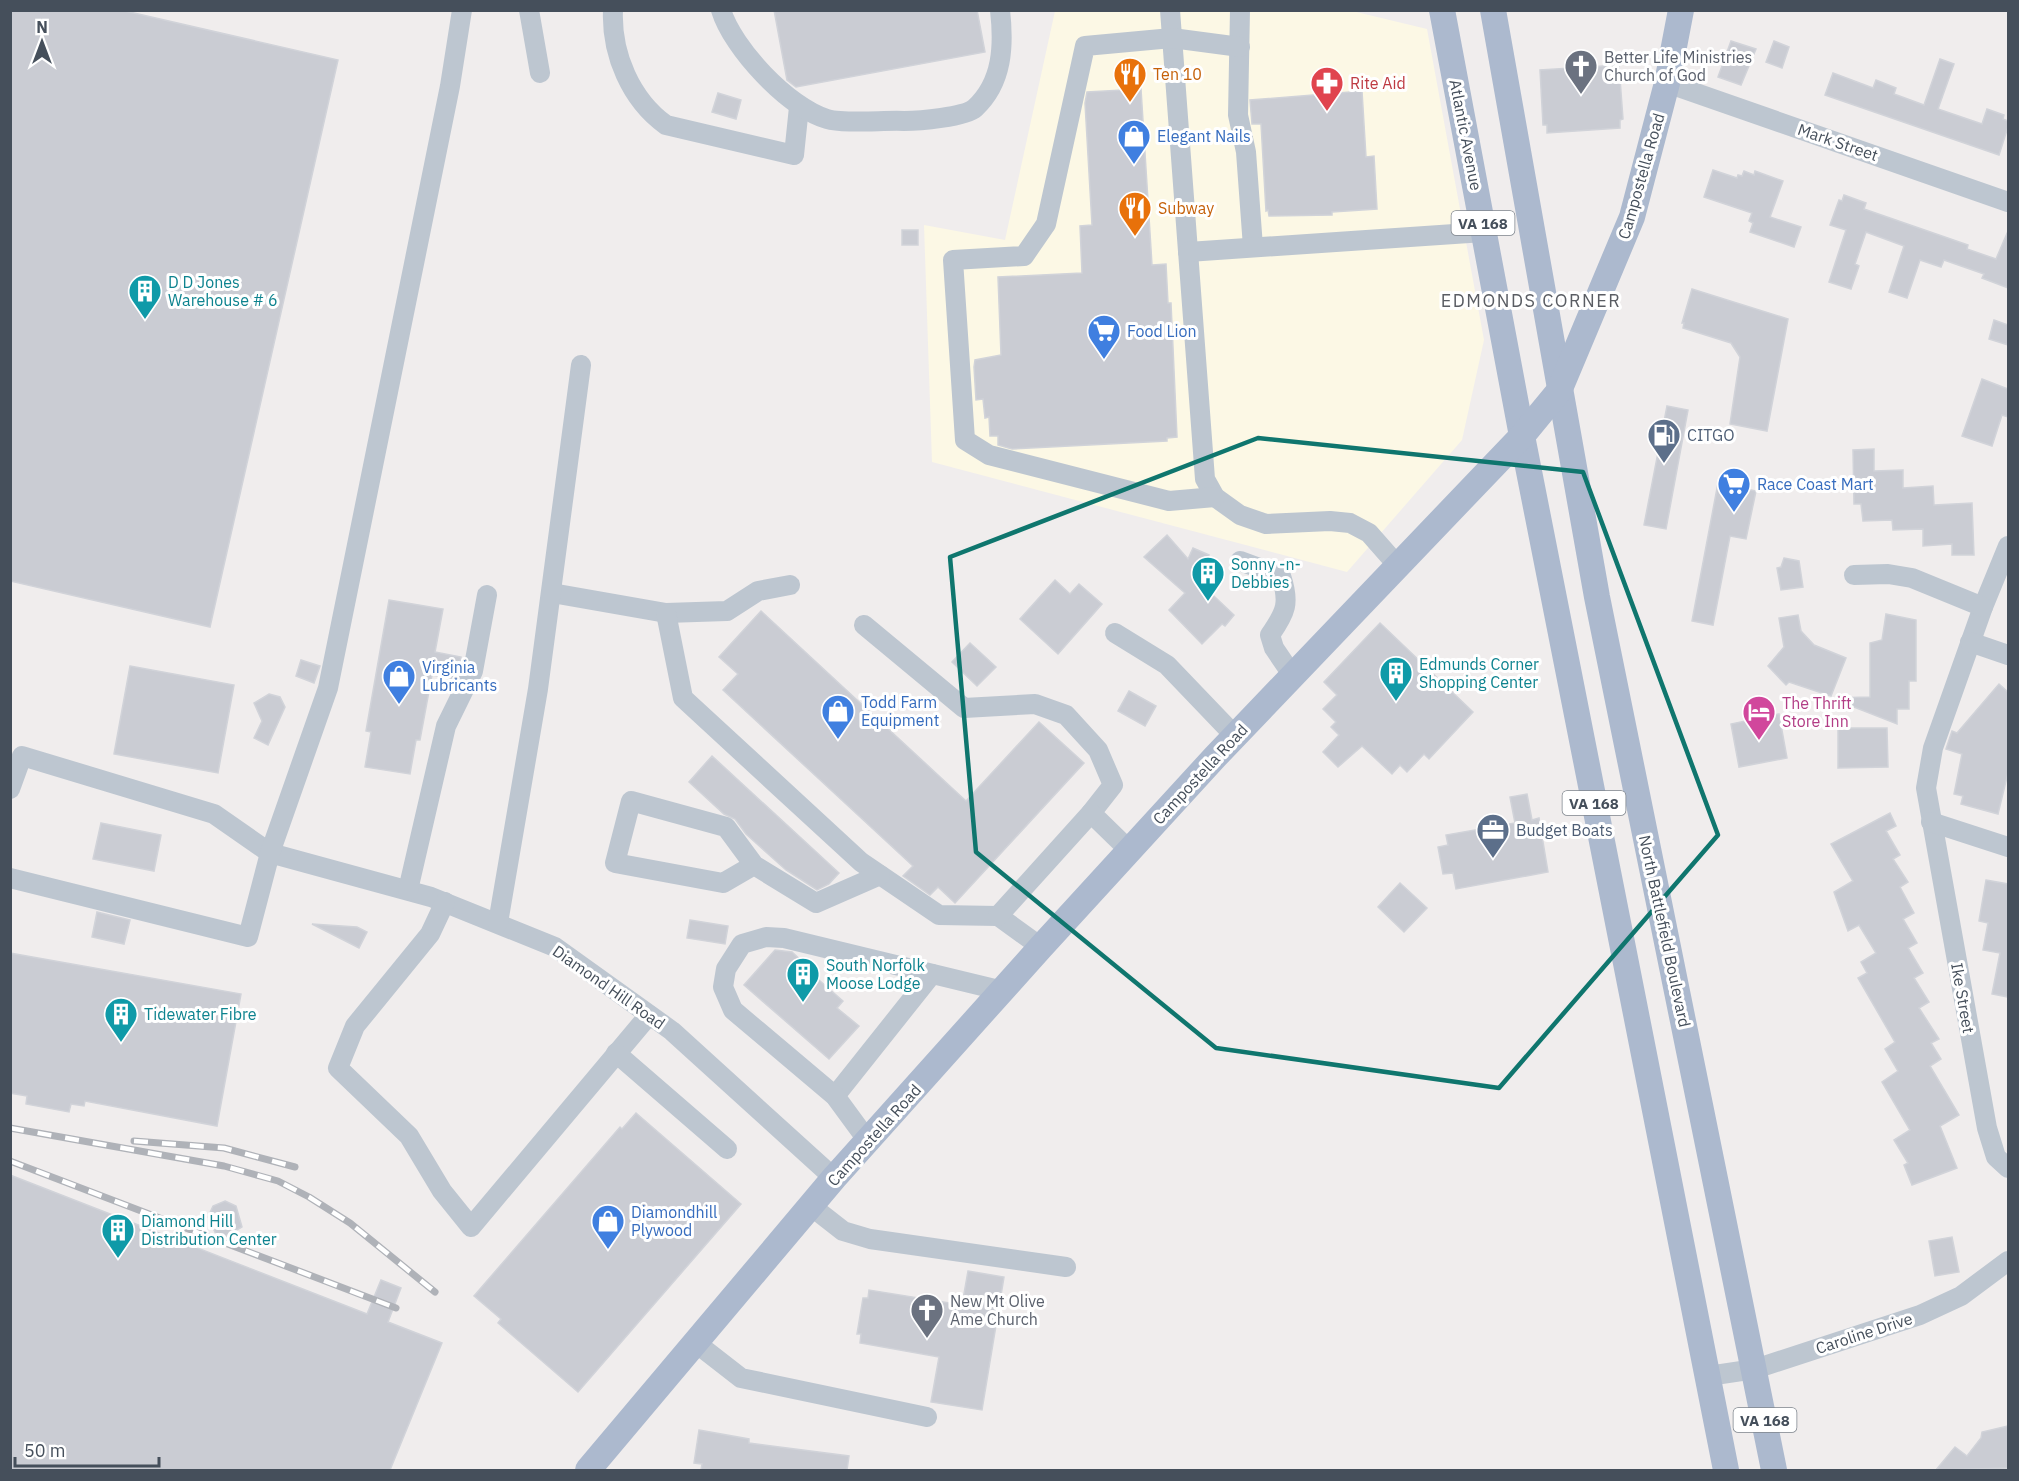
<svg xmlns="http://www.w3.org/2000/svg" width="2019" height="1481" viewBox="0 0 2019 1481" font-family="'IBM Plex Sans',sans-serif">
  <style>
    .commercial { fill: #fcf8e5 }
    .building { fill: #caccd3; stroke: #d1d3d9; stroke-width: 1.5 }
    .lines { fill: none; stroke-linecap: round; stroke-linejoin: round }
    .minor { stroke: #bdc6d0; stroke-width: 20 }
    .major { stroke: #acb9ce; stroke-width: 26 }
    .rail-casing { stroke: #afb2b8; stroke-width: 7 }
    .rail { stroke: #fff; stroke-width: 4.5; stroke-dasharray: 14; stroke-linecap: butt }
    .marked { fill: none; stroke: #0f766e; stroke-width: 4.5; stroke-linejoin: round }
    .labels { text-anchor: middle; dominant-baseline: central; stroke-width: 6; stroke-linejoin: round; paint-order: stroke }
    .shield { fill: #fff; stroke: #7d848c; stroke-width: 1.5 }
    .shield-label { font-size: 15px; font-weight: bold; fill: #454f5b }
    .worship-label { font-size: 16px; fill: #5b616d; stroke: #fff; text-anchor: start }
    .food-label { font-size: 16px; fill: #c56008; stroke: #fff; text-anchor: start }
    .health-label { font-size: 16px; fill: #be3a42; stroke: #fff; text-anchor: start }
    .street-label { font-size: 16px; fill: #454f5b; stroke: #fff }
    .shop-label { font-size: 16px; fill: #366cbe; stroke: #fff; text-anchor: start }
    .culture-label { font-size: 16px; fill: #0d838f; stroke: #fff; text-anchor: start }
    .service-label { font-size: 16px; fill: #4e5e75; stroke: #fff; text-anchor: start }
    .hotel-label { font-size: 16px; fill: #b23c85; stroke: #fff; text-anchor: start }
    .neighbourhood-label { font-size: 18px; letter-spacing: 1.5px; fill: #5a5d63; stroke: #fff }
  </style>
  <rect width="100%" height="100%" fill="#f0eded"/>
  <polygon class="commercial" points="1348,10 1427,29 1484,340 1462,440 1347,572 932,462 924,225 1005,240 1055,11"/>
  <g class="building">
    <polygon points="10,10 121,10 338,60 210,627 10,581"/>
    <polygon points="774,10 977,10 985,52 796,87 787,80"/>
    <polygon points="1731,41 1756,49 1741,85 1718,77"/>
    <polygon points="1774,41 1789,47 1782,68 1766,62"/>
    <polygon points="1940,59 1954,64 1938,109 1982,124 1987,109 2004,115 2003,119 2008,121 2008,127 1999,155 1825,95 1833,73 1873,88 1876,80 1896,88 1894,94 1924,105"/>
    <polygon points="1619,65 1623,119 1620,120 1620,128 1547,133 1547,125 1543,125 1540,70"/>
    <polygon points="1141,89 1152,265 1166,264 1168,303 1171,303 1177,437 1167,438 1167,441 1012,449 998,445 998,436 990,436 989,417 985,418 983,399 976,400 974,367 975,360 1001,355 998,277 1082,273 1080,226 1092,225 1085,103 1087,92"/>
    <polygon points="1362,91 1366,157 1374,156 1377,209 1332,212 1332,215 1269,216 1268,210 1266,211 1261,124 1252,124 1250,100"/>
    <polygon points="718,93 741,100 736,119 712,112"/>
    <polygon points="1713,170 1737,178 1738,175 1742,176 1744,171 1754,175 1755,171 1783,181 1770,217 1801,227 1794,247 1750,232 1753,223 1749,221 1752,213 1704,197"/>
    <polygon points="1844,195 1866,203 1864,209 1968,245 1967,249 1996,259 2008,231 2008,288 1982,278 1984,274 1944,260 1941,267 1920,260 1907,298 1889,292 1904,246 1866,232 1855,264 1859,266 1851,289 1829,282 1846,230 1830,225 1839,200 1842,201"/>
    <rect x="902" y="230" width="16" height="15"/>
    <polygon points="1692,289 1788,319 1767,431 1730,424 1740,357 1731,343 1683,328 1684,323 1682,323"/>
    <polygon points="1994,320 2008,325 2008,345 1989,339"/>
    <polygon points="1982,379 2008,389 2008,417 2002,415 1992,446 1962,436"/>
    <polygon points="1667,406 1688,410 1666,529 1644,525"/>
    <polygon points="1874,449 1874,471 1903,470 1903,488 1933,486 1934,505 1972,503 1974,555 1952,555 1952,544 1923,546 1923,529 1893,530 1892,520 1863,521 1861,504 1854,504 1853,450"/>
    <polygon points="1718,483 1756,491 1746,539 1730,536 1713,625 1692,621"/>
    <polygon points="1167,535 1188,559 1193,548 1209,555 1203,569 1206,572 1198,581 1234,615 1225,626 1222,624 1202,644 1169,610 1185,593 1144,557"/>
    <polygon points="1784,558 1799,561 1803,587 1781,590 1777,568 1781,567"/>
    <polygon points="1055,580 1070,594 1079,584 1102,604 1058,654 1020,619"/>
    <polygon points="389,600 443,609 435,652 461,657 456,679 432,675 420,740 416,740 410,774 365,767 371,732 366,731"/>
    <polygon points="761,611 966,801 1039,722 1084,763 955,903 938,887 930,895 903,876 913,866 723,690 738,674 719,657"/>
    <polygon points="1886,614 1916,620 1916,681 1909,681 1909,709 1897,709 1897,724 1831,698 1870,697 1870,643 1882,640"/>
    <polygon points="1798,615 1801,631 1814,645 1846,658 1831,696 1789,682 1786,685 1768,666 1784,647 1779,618"/>
    <polygon points="1380,623 1473,712 1429,759 1424,754 1407,772 1400,765 1392,774 1362,746 1338,767 1323,752 1339,735 1331,727 1336,722 1323,709 1337,695 1324,682"/>
    <polygon points="970,643 996,667 977,686 952,662"/>
    <polygon points="301,660 320,666 314,683 296,676"/>
    <polygon points="130,666 234,685 218,773 114,754"/>
    <polygon points="1999,684 2008,692 2008,773 1998,814 1961,804 1963,796 1954,794 1962,754 1946,749 1952,731 1957,733"/>
    <polygon points="1129,691 1156,706 1145,726 1118,711"/>
    <polygon points="269,694 280,697 285,707 268,745 254,738 262,721 254,703"/>
    <polygon points="1779,714 1787,758 1739,767 1731,724"/>
    <polygon points="1838,728 1887,728 1888,767 1838,768"/>
    <polygon points="712,756 839,873 829,884 817,890 786,870 746,834 735,819 724,814 689,782"/>
    <polygon points="1527,794 1532,820 1539,818 1548,872 1456,889 1453,873 1443,874 1438,847 1448,845 1446,835 1515,823 1510,797"/>
    <polygon points="1890,813 1896,826 1886,831 1900,855 1893,859 1908,882 1900,887 1914,913 1903,919 1917,943 1908,948 1923,973 1914,978 1929,1002 1919,1008 1939,1039 1931,1043 1941,1059 1930,1066 1959,1115 1940,1126 1957,1168 1912,1185 1904,1165 1908,1163 1894,1140 1910,1130 1882,1082 1898,1071 1885,1049 1895,1042 1858,978 1867,973 1861,962 1876,953 1859,925 1848,931 1834,892 1853,881 1831,844"/>
    <polygon points="101,823 161,835 154,871 93,859"/>
    <polygon points="1986,880 2008,884 2008,997 1992,994 2000,953 1983,950 1988,923 1979,921"/>
    <polygon points="1400,883 1427,908 1404,932 1378,907"/>
    <polygon points="97,912 130,920 124,944 92,937"/>
    <polygon points="690,920 728,926 725,944 687,938"/>
    <polygon points="312,924 357,927 367,932 359,948"/>
    <polygon points="775,950 792,952 806,965 804,967 843,1001 837,1008 859,1026 829,1059 744,985"/>
    <polygon points="10,953 241,994 217,1126 85,1101 84,1106 71,1104 69,1112 26,1104 27,1096 10,1093"/>
    <polygon points="636,1113 741,1204 578,1392 498,1323 501,1319 474,1296 620,1127 622,1129"/>
    <polygon points="10,1175 367,1314 381,1280 401,1288 388,1322 442,1343 390,1470 10,1470"/>
    <polygon points="225,1201 236,1206 242,1227 219,1241 208,1217 213,1206"/>
    <polygon points="1952,1237 1959,1272 1935,1276 1929,1241"/>
    <polygon points="968,1271 1004,1277 982,1410 931,1402 939,1357 860,1343 861,1334 857,1334 863,1298 868,1298 869,1290 962,1305"/>
    <polygon points="2008,1426 2008,1468 1936,1470 1955,1447 1967,1456 1981,1438 1982,1432"/>
    <polygon points="699,1430 749,1439 749,1443 849,1456 847,1470 701,1470 702,1464 694,1463"/>
  </g>
  <g class="lines">
    <g class="minor">
      <polyline points="529,10 540,73"/>
      <path d="M 613,10 C 611,54 631,100 666,125 L 794,155 L 799,107"/>
      <path d="M 721,10 C 733,49 788,107 827,119 C 844,124 885,120 904,121 C 919,121 965,117 975,108 C 1003,82 1004,45 1000,10"/>
      <polyline points="1170,10 1205,479 1215,497 1240,515 1266,524 1330,521 1350,523 1369,533 1398,566"/>
      <polyline points="1240,10 1238,115 1246,152 1253,247"/>
      <polyline points="1667,83 2008,202"/>
      <polyline points="1188,252 1484,232"/>
      <polyline points="1215,497 1169,501 989,455 965,440 953,260 1024,256 1046,224 1085,46 1172,38 1240,47"/>
      <polyline points="2008,546 1983,607 1933,748 1926,788 1987,1128 1996,1157 2008,1168"/>
      <path d="M 1240,561 L 1281,576 C 1290,603 1286,612 1270,635 L 1274,648 L 1293,676"/>
      <polyline points="1854,575 1888,574 1912,578 1983,607"/>
      <polyline points="552,593 666,613 727,611 758,591 790,585"/>
      <polyline points="666,613 683,698 861,862 939,915 998,916 1041,947"/>
      <polyline points="864,625 964,708 1035,704 1066,715 1098,750 1113,785 1091,813 1130,851"/>
      <polyline points="1115,633 1167,665 1235,736"/>
      <polyline points="1970,642 2008,655"/>
      <polyline points="10,789 22,756 214,814 270,853 431,897 555,947 672,1031 834,1178"/>
      <polyline points="1931,822 2008,847"/>
      <polyline points="754,865 723,883 615,863 631,801 726,827 754,865 816,903 880,875"/>
      <polyline points="10,878 248,937 270,853 328,688 450,86 462,10"/>
      <polyline points="408,890 446,726 473,671 487,595"/>
      <polyline points="445,902 430,934 355,1026 338,1068 409,1136 442,1191 471,1227 649,1015"/>
      <polyline points="998,916 1091,813"/>
      <polyline points="498,923 538,689 581,365"/>
      <polyline points="616,1053 727,1149"/>
      <polyline points="835,1096 932,974"/>
      <polyline points="868,1141 835,1096 733,1010 723,987 726,969 742,944 766,937 784,938 1003,991"/>
      <polyline points="811,1206 843,1231 870,1239 1066,1267"/>
      <polyline points="696,1343 741,1378 927,1417"/>
      <polyline points="1708,1376 1755,1369 1920,1315 1961,1296 2008,1261"/>
    </g>
    <g class="major">
      <polyline points="1442,10 1522,436 1726,1470"/>
      <polyline points="1493,10 1597,597 1774,1470"/>
      <polyline points="588,1470 834,1178 1041,947 1215,757 1522,436 1559,391 1632,217 1667,83 1681,10"/>
    </g>
    <defs>
      <g id="rail">
        <polyline points="10,1128 224,1166 278,1181 309,1197 350,1223 435,1292"/>
        <polyline points="134,1141 224,1148 295,1167"/>
        <polyline points="10,1161 396,1308"/>
      </g>
    </defs>
    <use href="#rail" class="rail-casing"/>
    <use href="#rail" class="rail"/>
  </g>
  <path class="marked" d="M 1258,438 L 1583,472 L 1718,835 L 1499,1088 L 1216,1048 L 976,852 L 950,557 Z"/>
  <defs>
    <symbol id="church-pin" viewBox="-11 -11 22 30"><path d="M0 17L-7.5 6A9.5 9.5 0 1 1 7.5 6Z" fill="#6b7280" stroke="#fff"/><path d="M-1.2-6h2.4v3.5h3.3v2.4h-3.3V6h-2.4V-.1h-3.3v-2.4h3.3Z" fill="#fff"/></symbol>
    <symbol id="restaurant-pin" viewBox="-11 -11 22 30"><path d="M0 17L-7.5 6A9.5 9.5 0 1 1 7.5 6Z" fill="#e8710a" stroke="#fff"/><path d="M-5-6h1v4h1v-4h1v4h1v-4h1v5L-1.5 .5V6h-2V.5L-5-1ZM5-6V6H3V1.5H1.5Q1.5-4 5-6Z" fill="#fff"/></symbol>
    <symbol id="pharmacy-pin" viewBox="-11 -11 22 30"><path d="M0 17L-7.5 6A9.5 9.5 0 1 1 7.5 6Z" fill="#e0444e" stroke="#fff"/><path d="M-2-6h4v4h4v4h-4v4h-4v-4h-4v-4h4Z" fill="#fff"/></symbol>
    <symbol id="shop-pin" viewBox="-11 -11 22 30"><path d="M0 17L-7.5 6A9.5 9.5 0 1 1 7.5 6Z" fill="#3f7fe0" stroke="#fff"/><path d="M-5-2.5h2.3a2.7 3.5 0 0 1 5.4 0H5L5.5 6h-11ZM-1.5-2.5h3a1.5 2.3 0 0 0-3 0Z" fill="#fff"/></symbol>
    <symbol id="building-pin" viewBox="-11 -11 22 30"><path d="M0 17L-7.5 6A9.5 9.5 0 1 1 7.5 6Z" fill="#0f9aa8" stroke="#fff"/><path d="M-4-6H4V6H1V3H-1V6H-4ZM-2.5-4.3h1.7v1.8h-1.7ZM.8-4.3h1.7v1.8H.8ZM-2.5-1h1.7V.8h-1.7ZM.8-1h1.7V.8H.8Z" fill="#fff"/></symbol>
    <symbol id="supermarket-pin" viewBox="-11 -11 22 30"><path d="M0 17L-7.5 6A9.5 9.5 0 1 1 7.5 6Z" fill="#3f7fe0" stroke="#fff"/><path d="M-6-5.5h2.5l.6 2H6L4.5 2H-2.5L-4.4-4H-6ZM-1.5 3.2a1.3 1.3 0 1 0 .1 0ZM3 3.2a1.3 1.3 0 1 0 .1 0Z" fill="#fff"/></symbol>
    <symbol id="fuel-pin" viewBox="-11 -11 22 30"><path d="M0 17L-7.5 6A9.5 9.5 0 1 1 7.5 6Z" fill="#5c6f8a" stroke="#fff"/><path d="M-5.5-6h7V0h2V4h1.3V-2.5L3-4.5l.8-.8L6-3V5H2.5V1h-1V6h-7ZM-4.2-4.7v3.2H.2V-4.7Z" fill="#fff"/></symbol>
    <symbol id="hotel-pin" viewBox="-11 -11 22 30"><path d="M0 17L-7.5 6A9.5 9.5 0 1 1 7.5 6Z" fill="#d1479c" stroke="#fff"/><path d="M-6-4.5h1.5V1H6V5H4.5V3h-9V5H-6ZM-4 0a1.8 1.8 0 1 1 3.6 0ZM.5 0V-2.5h3Q6-2.5 6 0Z" fill="#fff"/></symbol>
    <symbol id="office-pin" viewBox="-11 -11 22 30"><path d="M0 17L-7.5 6A9.5 9.5 0 1 1 7.5 6Z" fill="#5c6f8a" stroke="#fff"/><path d="M-6-3h4V-5.5h4V-3h4V5H-6ZM-1-4.5V-3h2v-1.5ZM-6 0V1H6V0Z" fill="#fff"/></symbol>
  </defs>
  <g fill-rule="evenodd">
    <use href="#church-pin" x="1562" y="47" width="38" height="52"/>
    <use href="#restaurant-pin" x="1111" y="55" width="38" height="52"/>
    <use href="#pharmacy-pin" x="1308" y="64" width="38" height="52"/>
    <use href="#shop-pin" x="1115" y="117" width="38" height="52"/>
    <use href="#restaurant-pin" x="1116" y="189" width="38" height="52"/>
    <use href="#building-pin" x="126" y="272" width="38" height="52"/>
    <use href="#supermarket-pin" x="1085" y="312" width="38" height="52"/>
    <use href="#fuel-pin" x="1645" y="416" width="38" height="52"/>
    <use href="#supermarket-pin" x="1715" y="465" width="38" height="52"/>
    <use href="#building-pin" x="1189" y="554" width="38" height="52"/>
    <use href="#building-pin" x="1377" y="654" width="38" height="52"/>
    <use href="#shop-pin" x="380" y="657" width="38" height="52"/>
    <use href="#shop-pin" x="819" y="692" width="38" height="52"/>
    <use href="#hotel-pin" x="1740" y="693" width="38" height="52"/>
    <use href="#office-pin" x="1474" y="811" width="38" height="52"/>
    <use href="#building-pin" x="784" y="955" width="38" height="52"/>
    <use href="#building-pin" x="102" y="995" width="38" height="52"/>
    <use href="#shop-pin" x="589" y="1202" width="38" height="52"/>
    <use href="#building-pin" x="99" y="1211" width="38" height="52"/>
    <use href="#church-pin" x="908" y="1291" width="38" height="52"/>
  </g>
  <g class="labels">
    <g class="shield">
      <rect x="1451.5" y="211" width="63" height="24" rx="4.5"/>
      <rect x="1562.5" y="791" width="63" height="24" rx="4.5"/>
      <rect x="1733.5" y="1408" width="63" height="24" rx="4.5"/>
    </g>
    <g class="shield-label">
      <text x="1483" y="223">VA 168</text>
      <text x="1594" y="803">VA 168</text>
      <text x="1765" y="1420">VA 168</text>
    </g>
    <g class="worship-label">
      <text x="1604" y="57">Better Life Ministries<tspan x="1604" dy="18">Church of God</tspan></text>
      <text x="950" y="1301">New Mt Olive<tspan x="950" dy="18">Ame Church</tspan></text>
    </g>
    <g class="food-label">
      <text x="1153" y="74">Ten 10</text>
      <text x="1158" y="208">Subway</text>
    </g>
    <g class="health-label">
      <text x="1350" y="83">Rite Aid</text>
    </g>
    <g class="street-label">
      <text transform="translate(1466 135) rotate(79)">Atlantic Avenue</text>
      <text transform="translate(1838 142) rotate(19)">Mark Street</text>
      <text transform="translate(1641 176) rotate(-74)">Campostella Road</text>
      <text transform="translate(1200 774) rotate(-47)">Campostella Road</text>
      <text transform="translate(1665 931) rotate(78)">North Battlefield Boulevard</text>
      <text transform="translate(609 987) rotate(35)">Diamond Hill Road</text>
      <text transform="translate(1963 998) rotate(80)">Ike Street</text>
      <text transform="translate(874 1135) rotate(-48)">Campostella Road</text>
      <text transform="translate(1864 1333) rotate(-18)">Caroline Drive</text>
    </g>
    <g class="shop-label">
      <text x="1157" y="136">Elegant Nails</text>
      <text x="1127" y="331">Food Lion</text>
      <text x="1757" y="484">Race Coast Mart</text>
      <text x="422" y="667">Virginia<tspan x="422" dy="18">Lubricants</tspan></text>
      <text x="861" y="702">Todd Farm<tspan x="861" dy="18">Equipment</tspan></text>
      <text x="631" y="1212">Diamondhill<tspan x="631" dy="18">Plywood</tspan></text>
    </g>
    <g class="culture-label">
      <text x="168" y="282">D D Jones<tspan x="168" dy="18">Warehouse # 6</tspan></text>
      <text x="1231" y="564">Sonny -n-<tspan x="1231" dy="18">Debbies</tspan></text>
      <text x="1419" y="664">Edmunds Corner<tspan x="1419" dy="18">Shopping Center</tspan></text>
      <text x="826" y="965">South Norfolk<tspan x="826" dy="18">Moose Lodge</tspan></text>
      <text x="144" y="1014">Tidewater Fibre</text>
      <text x="141" y="1221">Diamond Hill<tspan x="141" dy="18">Distribution Center</tspan></text>
    </g>
    <g class="service-label">
      <text x="1687" y="435">CITGO</text>
      <text x="1516" y="830">Budget Boats</text>
    </g>
    <g class="hotel-label">
      <text x="1782" y="703">The Thrift<tspan x="1782" dy="18">Store Inn</tspan></text>
    </g>
    <g class="neighbourhood-label">
      <text x="1531" y="300">EDMONDS CORNER</text>
    </g>
  </g>
  <rect width="2019" height="1481" fill="none" stroke="#454f5b" stroke-width="24"/>
  <g transform="translate(42 42)" stroke="#ffffff" stroke-width="4.5" paint-order="stroke">
  <path d="M0-4.5L10 22L0 15L-10 22Z" fill="#454f5b"/>
  <text y="-9" font-size="16" font-weight="bold" text-anchor="middle" fill="#454f5b">N</text>
  </g>
  <path d="M15 1457v9h144v-9" fill="none" stroke="#454f5b" stroke-width="3"/>
  <text x="24" y="1457" font-size="18" fill="#454f5b" stroke="#ffffff" stroke-width="4.5" paint-order="stroke">50 m</text>
</svg>
